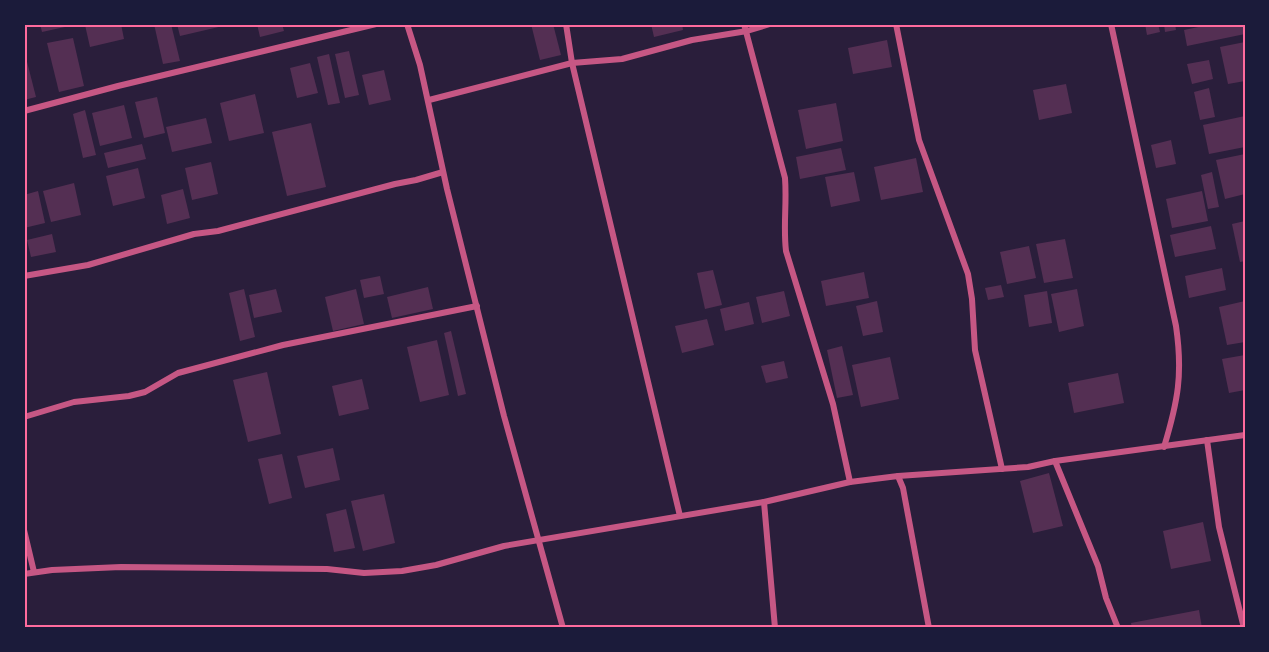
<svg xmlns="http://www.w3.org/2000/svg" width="1269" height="652" viewBox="0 0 1269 652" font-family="'Libre Baskerville',serif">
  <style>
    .green { fill: #2a1e3b }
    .building { fill: #542f53 }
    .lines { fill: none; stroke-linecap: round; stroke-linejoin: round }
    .minor { stroke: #c65784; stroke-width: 6 }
    .neatline { fill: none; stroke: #ff6b9d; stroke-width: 2 }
  </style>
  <rect width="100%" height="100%" fill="#1b1b3a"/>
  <rect class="green" x="24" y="24" width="1221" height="604"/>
  <g class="building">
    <polygon points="40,24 74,24 74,25 42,32"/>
    <polygon points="90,24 121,24 124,39 90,47 85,25"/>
    <polygon points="154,24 171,24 180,61 163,64"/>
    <polygon points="177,24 222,24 223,26 180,36"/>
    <polygon points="257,24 282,24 284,31 260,37"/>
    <polygon points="531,24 553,24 561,55 540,60"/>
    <polygon points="651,24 682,24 683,30 654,37"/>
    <polygon points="1145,24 1158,24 1160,32 1147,35"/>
    <polygon points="1164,24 1175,24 1176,30 1165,32"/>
    <polygon points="1213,24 1245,24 1245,34 1187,46 1184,30"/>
    <polygon points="73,38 84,86 59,92 47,43"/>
    <polygon points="887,40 892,67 853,74 848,48"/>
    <polygon points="1245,42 1245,81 1228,84 1220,47"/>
    <polygon points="24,50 36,97 24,100"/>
    <polygon points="349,51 359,95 345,98 335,54"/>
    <polygon points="329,54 340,103 328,105 317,57"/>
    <polygon points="1209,60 1213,79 1192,84 1187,64"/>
    <polygon points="310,63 318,93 297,98 290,68"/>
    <polygon points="384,70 391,100 369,105 362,75"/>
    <polygon points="1066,84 1072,113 1039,120 1033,90"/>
    <polygon points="1209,88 1215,117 1200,120 1194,92"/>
    <polygon points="255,94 264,133 229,141 220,103"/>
    <polygon points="157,97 165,133 144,138 135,102"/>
    <polygon points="836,103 843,141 806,149 798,110"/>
    <polygon points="124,105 132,138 100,146 92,113"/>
    <polygon points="85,110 96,155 83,158 73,114"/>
    <polygon points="1245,116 1245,147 1209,154 1203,125"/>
    <polygon points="206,118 212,143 172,152 166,127"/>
    <polygon points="311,123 326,187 287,196 272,132"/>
    <polygon points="1171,140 1176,164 1156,168 1151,145"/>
    <polygon points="142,144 146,159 108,168 104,153"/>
    <polygon points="841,148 846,170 800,179 796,157"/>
    <polygon points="1245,154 1245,194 1225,199 1216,160"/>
    <polygon points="916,158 923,192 881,200 874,167"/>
    <polygon points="211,162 218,194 192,200 185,168"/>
    <polygon points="138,168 145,198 113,206 106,176"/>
    <polygon points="854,172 860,201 831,207 825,177"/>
    <polygon points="1212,172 1219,207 1208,209 1201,175"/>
    <polygon points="74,183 81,215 51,222 43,191"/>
    <polygon points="183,189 190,218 167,224 161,195"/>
    <polygon points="38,191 45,223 24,228 24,195"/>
    <polygon points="1202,191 1208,221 1172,228 1166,199"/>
    <polygon points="1245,221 1245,261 1240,262 1232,224"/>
    <polygon points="1211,226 1216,249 1175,257 1170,235"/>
    <polygon points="52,234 56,252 31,257 27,240"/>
    <polygon points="1065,239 1073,278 1044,283 1036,244"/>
    <polygon points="1029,246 1036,278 1007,284 1000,252"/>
    <polygon points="1222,268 1226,290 1189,298 1185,276"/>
    <polygon points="713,270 722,305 705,309 697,273"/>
    <polygon points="864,272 869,298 826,306 821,281"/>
    <polygon points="380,276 384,294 364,298 360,280"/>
    <polygon points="1001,285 1004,297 988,300 985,288"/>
    <polygon points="428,287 433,309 392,318 387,297"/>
    <polygon points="244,289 255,337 240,341 229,293"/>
    <polygon points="276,289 282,312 254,318 249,295"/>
    <polygon points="356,289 364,324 333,331 325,297"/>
    <polygon points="1077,289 1084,326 1059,332 1051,294"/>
    <polygon points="784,291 790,316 762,323 756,297"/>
    <polygon points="1047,291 1052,323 1029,327 1024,295"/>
    <polygon points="877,301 883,332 863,336 856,306"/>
    <polygon points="1245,301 1245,342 1227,345 1219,307"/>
    <polygon points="749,302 754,324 725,331 720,309"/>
    <polygon points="707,319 714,345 682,353 675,326"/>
    <polygon points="451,331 466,394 458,396 444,333"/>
    <polygon points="437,340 449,395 420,402 407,347"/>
    <polygon points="842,346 853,395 837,398 827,350"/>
    <polygon points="1245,355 1245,390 1229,393 1222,359"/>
    <polygon points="890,357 899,399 861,407 852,365"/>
    <polygon points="784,361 788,378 766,383 761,366"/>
    <polygon points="267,372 281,434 248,442 233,380"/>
    <polygon points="1118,373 1124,403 1074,413 1068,383"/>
    <polygon points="362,379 369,409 339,416 332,386"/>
    <polygon points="333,448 340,480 305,488 297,456"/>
    <polygon points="282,454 292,498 269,504 258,459"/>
    <polygon points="1049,473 1063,526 1033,533 1020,481"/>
    <polygon points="384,494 395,543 363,551 351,501"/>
    <polygon points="346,509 355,548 334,552 326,514"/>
    <polygon points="1203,522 1211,561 1171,569 1163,531"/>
    <polygon points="1199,610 1202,628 1132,628 1131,623"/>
  </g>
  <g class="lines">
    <g class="minor">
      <polyline points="407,24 420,65 447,189 504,416 563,628"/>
      <polyline points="566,24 572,63 680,516"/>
      <path d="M 744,24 L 785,178 C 787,203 783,226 786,251 L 833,404 L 850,482"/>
      <polyline points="896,24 919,140 968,274 972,299 975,350 1002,469"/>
      <path d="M 1111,24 L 1176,326 C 1183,374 1178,401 1164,447"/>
      <polyline points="429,100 572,63 622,59 692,40 747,31 770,24"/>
      <polyline points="24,111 118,86 376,24"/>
      <polyline points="24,276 88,265 194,234 218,231 395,184 416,180 443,172"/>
      <polyline points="24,417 74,402 129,396 145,392 178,373 283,345 477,306"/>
      <polyline points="1207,440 1219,527 1244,628"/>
      <polyline points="1055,461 1098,566 1106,598 1118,628"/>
      <polyline points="898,476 903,488 929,628"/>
      <polyline points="764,502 775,628"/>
      <polyline points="24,530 34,572"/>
      <polyline points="24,574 52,570 121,567 327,569 364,573 402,571 436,565 504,546 764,502 850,482 898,476 1028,467 1055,461 1245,435"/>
    </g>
  </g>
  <rect width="1269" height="652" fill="none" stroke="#1b1b3a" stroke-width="51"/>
  <rect x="26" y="26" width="1218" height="600" class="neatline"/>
</svg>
